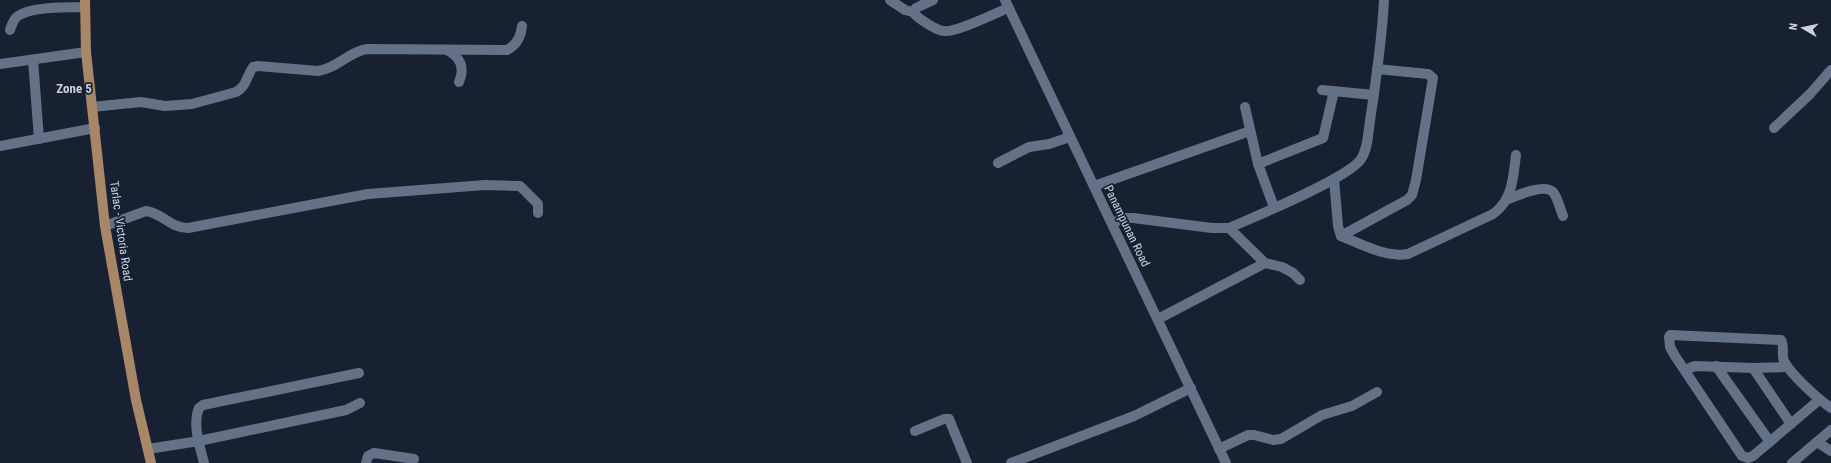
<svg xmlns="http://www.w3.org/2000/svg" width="1831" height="463" viewBox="0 0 1831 463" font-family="'Roboto Condensed',sans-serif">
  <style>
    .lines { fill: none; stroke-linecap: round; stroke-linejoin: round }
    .minor { stroke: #657186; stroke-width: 10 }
    .major { stroke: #a78767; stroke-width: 10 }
    .labels { text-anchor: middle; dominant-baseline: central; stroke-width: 3.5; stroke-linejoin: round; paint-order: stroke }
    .street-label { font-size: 12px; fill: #cbd2de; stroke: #172132 }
    .neighbourhood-label { font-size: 13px; font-weight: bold; fill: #cbd2de; stroke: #172132 }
  </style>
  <rect width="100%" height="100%" fill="#172132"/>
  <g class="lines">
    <g class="minor">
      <polyline points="890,0 905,10 913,12"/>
      <path d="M 933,0 L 916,8 L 913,12 C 917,18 937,31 944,31 C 955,33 996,13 1008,8"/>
      <polyline points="1005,0 1226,463"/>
      <path d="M 10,30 C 12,25 13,19 18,16 C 32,6 67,8 84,7"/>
      <path d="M 447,50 C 461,58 465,67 459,82"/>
      <polyline points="33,60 39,139"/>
      <polyline points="0,64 86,52"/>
      <polyline points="1322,90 1374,95"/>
      <path d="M 92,107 L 141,102 L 165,106 L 192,104 L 236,92 C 247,86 246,77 253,67 L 258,66 L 318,71 C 338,68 348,52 367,49 L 507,50 C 517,45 521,36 522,26"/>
      <polyline points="1245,107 1258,164"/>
      <polyline points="1774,128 1810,94 1831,70"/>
      <polyline points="0,146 95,128"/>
      <polyline points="998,163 1029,147 1049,144 1070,137"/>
      <path d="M 1334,179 L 1338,226 L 1341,236 C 1361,244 1386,258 1408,254 L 1493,214 C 1513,200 1513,177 1516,155"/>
      <polyline points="1094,186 1250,131"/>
      <path d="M 1506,200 C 1516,196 1544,183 1553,192 C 1558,198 1560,209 1563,216"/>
      <polyline points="1274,207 1258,164 1323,138 1334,91"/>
      <path d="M 1112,223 L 1125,218 L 1133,218 L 1212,228 L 1229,228 C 1254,217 1349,178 1361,159 C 1368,149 1368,133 1370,121 C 1376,81 1382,40 1384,0"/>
      <path d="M 105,226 L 146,211 C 162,213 171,228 188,228 L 368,194 L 485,185 L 520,186 L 538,204 L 538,213"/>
      <polyline points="1229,228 1265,263 1282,267 1293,273 1300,280"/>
      <polyline points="1341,236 1407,200 1412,195 1416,180 1433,78 1428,74 1377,69"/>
      <polyline points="1158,319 1265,263"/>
      <polyline points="1716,366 1770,442"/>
      <polyline points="1753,368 1791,424"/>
      <polyline points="1685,370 1695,366 1753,368 1787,367"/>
      <path d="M 1819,400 L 1753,456 L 1748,458 L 1742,456 L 1675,356 L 1670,347 L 1669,337 L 1670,335 L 1781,340 C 1785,346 1781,355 1784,361 C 1791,375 1818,399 1831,408"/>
      <polyline points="915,431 944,419 949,419 967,463"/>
      <polyline points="1817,442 1831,451"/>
      <polyline points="148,449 199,441 346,410 360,403"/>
      <polyline points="1219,449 1248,435 1254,435 1273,440 1281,439 1322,415 1352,406 1377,392"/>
      <path d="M 204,463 C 200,447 192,424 199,408 L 203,405 L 359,373"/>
      <polyline points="366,463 368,456 374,453 414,459"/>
      <polyline points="1011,463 1134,416 1191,388"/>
      <polyline points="1792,463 1831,430"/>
    </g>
    <polyline class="major" points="85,0 86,52 105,226 136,400 151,463"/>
  </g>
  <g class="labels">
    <g class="street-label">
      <text transform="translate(1127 226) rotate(64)">Panampunan Road</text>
      <text transform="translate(121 231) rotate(82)">Tarlac - Victoria Road</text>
    </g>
    <g class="neighbourhood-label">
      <text x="74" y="88">Zone 5</text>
    </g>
  </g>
  <g transform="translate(1803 28) rotate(279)" stroke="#172132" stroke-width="3" paint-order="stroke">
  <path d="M0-3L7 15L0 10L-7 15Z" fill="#cbd2de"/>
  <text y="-6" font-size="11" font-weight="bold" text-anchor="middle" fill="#cbd2de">N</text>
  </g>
</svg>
